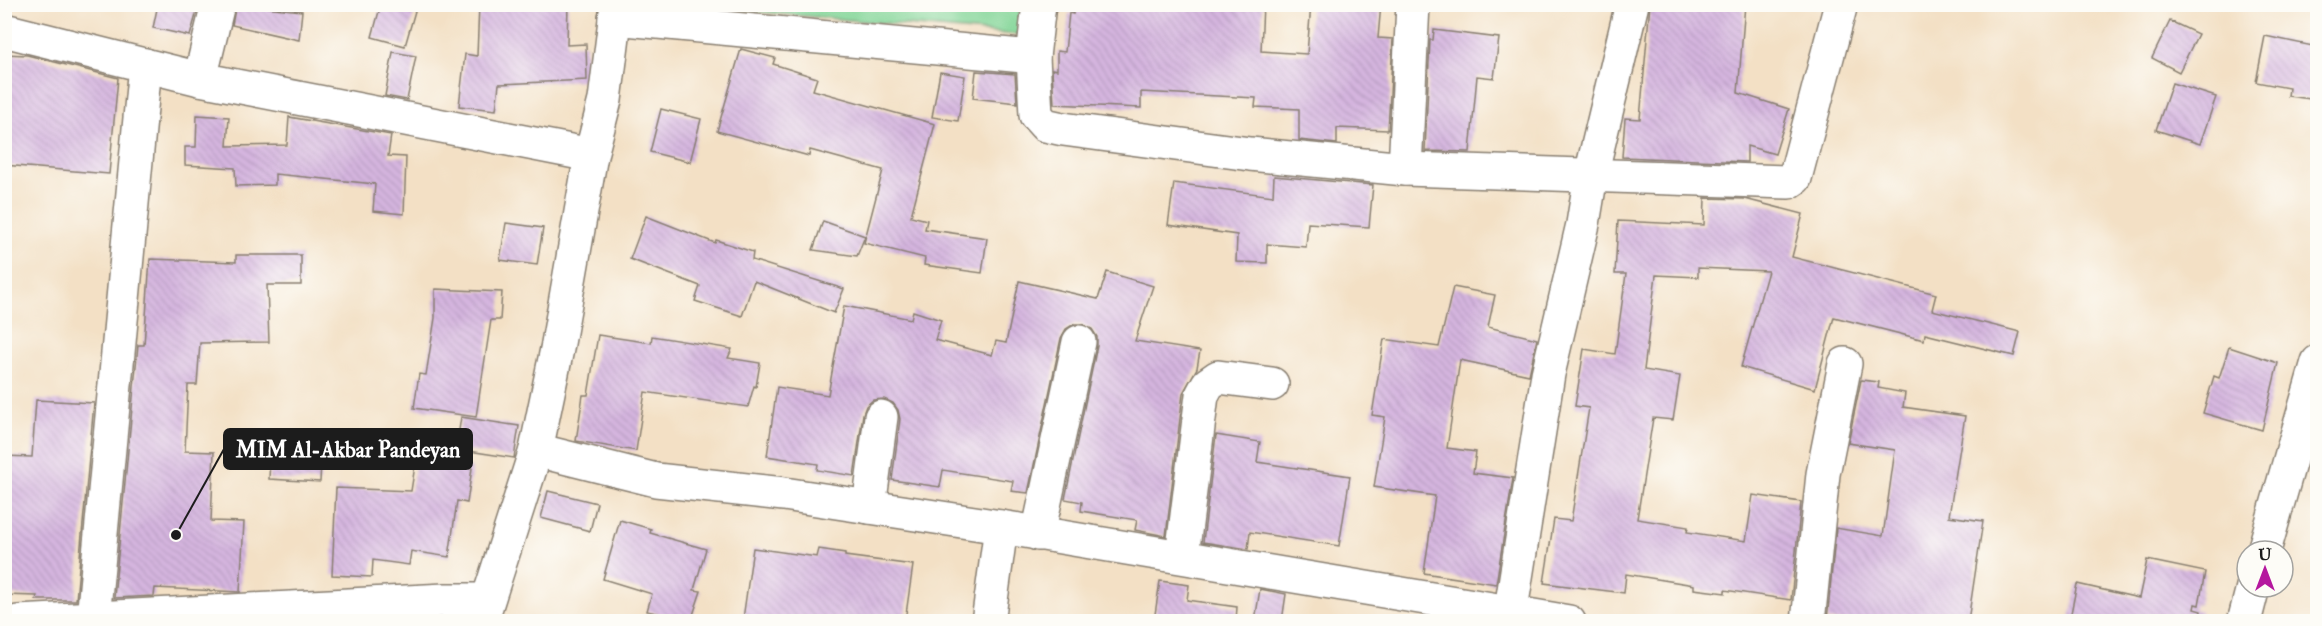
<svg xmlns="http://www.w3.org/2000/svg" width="2322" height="626" viewBox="0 0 2322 626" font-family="'IM FELL Double Pica',serif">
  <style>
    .pitch { fill: #82d597; stroke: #4f785a; stroke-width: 1.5 }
    .building { fill: url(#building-back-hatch) }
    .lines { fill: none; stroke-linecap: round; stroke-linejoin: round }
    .minor-casing { stroke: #887e70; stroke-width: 36 }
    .minor { stroke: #fff; stroke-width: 33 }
    .leader { fill: none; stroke: #1c1c1c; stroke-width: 2 }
    .callout-dot { fill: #1c1c1c; stroke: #fdfcf7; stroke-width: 2 }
    .callout { fill: #1c1c1c; stroke: #1c1c1c; stroke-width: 2 }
    .callout-label { font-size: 22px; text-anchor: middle; font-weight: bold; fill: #fff }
  </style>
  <defs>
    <pattern id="building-back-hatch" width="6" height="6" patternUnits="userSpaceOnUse" patternTransform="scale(1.5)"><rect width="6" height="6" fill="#d5b5df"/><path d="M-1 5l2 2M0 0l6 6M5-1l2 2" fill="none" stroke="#b69bbf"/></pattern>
  </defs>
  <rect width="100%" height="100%" fill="#fdfcf7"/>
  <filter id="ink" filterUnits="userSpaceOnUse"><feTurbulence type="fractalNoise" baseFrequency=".0167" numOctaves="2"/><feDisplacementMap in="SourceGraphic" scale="12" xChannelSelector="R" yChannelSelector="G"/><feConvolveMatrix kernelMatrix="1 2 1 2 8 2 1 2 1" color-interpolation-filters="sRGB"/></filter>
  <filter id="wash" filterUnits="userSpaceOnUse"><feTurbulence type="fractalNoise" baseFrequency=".008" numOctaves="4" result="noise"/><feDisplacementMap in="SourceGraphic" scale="24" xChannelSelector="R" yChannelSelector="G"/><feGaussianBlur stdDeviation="1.35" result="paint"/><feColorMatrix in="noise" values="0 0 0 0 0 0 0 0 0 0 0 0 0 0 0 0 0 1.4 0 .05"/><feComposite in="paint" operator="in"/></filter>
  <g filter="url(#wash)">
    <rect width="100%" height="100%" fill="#f3e0c5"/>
    <polygon class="pitch" points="680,5 680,4 1021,5 1018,35"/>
    <g id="blocks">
      <g class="building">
        <polygon points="158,4 199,4 190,36 153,28"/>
        <polygon points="236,4 302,11 299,40 232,25"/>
        <polygon points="381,4 417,4 405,46 372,37"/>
        <polygon points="479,4 568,4 567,45 586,44 587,80 499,84 496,110 459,106 465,54 477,56"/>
        <polygon points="1073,4 1263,4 1261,51 1307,54 1311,4 1381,4 1378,38 1393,39 1388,130 1337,128 1337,144 1299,140 1299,109 1255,107 1256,98 1141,92 1141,108 1054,104 1052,69 1057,70 1057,51 1065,52 1069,13 1073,14"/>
        <polygon points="1650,4 1745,4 1738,93 1789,109 1775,154 1747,146 1747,162 1622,157 1625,118 1640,119"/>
        <polygon points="2170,21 2198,34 2179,72 2152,58"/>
        <polygon points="1434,30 1499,38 1494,78 1477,76 1470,152 1425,151 1430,40 1433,40"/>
        <polygon points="2265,36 2318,47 2318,100 2288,96 2289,88 2256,82"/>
        <polygon points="741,49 775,58 773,64 817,78 813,90 935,124 911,216 927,220 925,229 987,238 982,273 924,265 925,258 864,243 883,170 810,150 809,156 717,131"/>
        <polygon points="393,52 416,56 407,100 385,96"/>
        <polygon points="4,54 27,55 118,78 109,174 4,165"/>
        <polygon points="976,71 1015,74 1017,103 973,98"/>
        <polygon points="940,72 965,76 958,121 932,117"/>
        <polygon points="2172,83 2216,97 2200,144 2156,130"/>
        <polygon points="661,109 701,119 690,162 650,152"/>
        <polygon points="197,115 229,117 227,146 287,145 289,117 391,135 388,156 406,157 404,214 373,211 375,184 275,174 275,185 236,186 235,168 185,165 185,147 196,147"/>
        <polygon points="1274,176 1373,185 1369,227 1308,223 1306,247 1267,244 1267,263 1236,262 1237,235 1168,225 1174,183 1273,196"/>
        <polygon points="1705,198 1745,199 1803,214 1792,257 1936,294 1932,310 2020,332 2014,356 1925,334 1924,340 1834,317 1815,389 1741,367 1768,271 1698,268 1698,277 1656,275 1644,370 1680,376 1673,420 1653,418 1637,519 1688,527 1687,532 1746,541 1753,495 1801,502 1791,600 1725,590 1725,593 1694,589 1694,585 1626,574 1624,593 1544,583 1554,519 1571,521 1589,408 1575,406 1584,349 1615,354 1626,274 1615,274 1618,221 1704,225"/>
        <polygon points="646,216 715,243 716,240 753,252 752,260 844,289 834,313 754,281 742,316 695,301 700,286 630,259"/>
        <polygon points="823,221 865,236 857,256 813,250"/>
        <polygon points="506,223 543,228 537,265 500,260"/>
        <polygon points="236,255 301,255 301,285 267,285 269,342 200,343 197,385 188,385 185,451 214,452 211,521 244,522 240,592 155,588 154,596 114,598 138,345 144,345 150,259 236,262"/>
        <polygon points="1107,272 1153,286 1135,341 1200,351 1197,368 1183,393 1166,536 1135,530 1137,520 1081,511 1082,502 1065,499 1097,346 1097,337 1092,329 1082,324 1074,324 1066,329 1061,338 1028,493 1011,491 1013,481 943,470 940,487 892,480 900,419 898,410 893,403 884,399 873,400 866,406 863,414 854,476 817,470 818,464 767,456 777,387 828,395 844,306 911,319 913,311 941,320 935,340 992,355 996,341 1006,343 1019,281 1098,299"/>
        <polygon points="1453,287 1495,295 1488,327 1537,339 1529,375 1460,360 1447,448 1476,452 1473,473 1513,478 1496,584 1424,573 1435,496 1374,487 1385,417 1372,415 1384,339 1439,347"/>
        <polygon points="435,289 502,292 500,320 491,320 476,417 414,408 419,374 426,375 435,318"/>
        <polygon points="598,335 651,343 652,336 732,349 728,358 760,363 756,387 754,386 748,407 645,392 636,451 576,441 583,395 588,395"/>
        <polygon points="2229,347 2278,363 2262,430 2203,413 2214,376 2219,378"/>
        <polygon points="1861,380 1879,382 1878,388 1905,393 1903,407 1965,416 1949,516 1983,521 1968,621 1827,621 1836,528 1883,536 1895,450 1848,443"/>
        <polygon points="36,400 94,403 76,600 36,600 37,596 4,595 4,456 32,457"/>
        <polygon points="461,417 519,426 514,458 456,449"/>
        <polygon points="1216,435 1260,442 1257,462 1350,476 1339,546 1250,532 1248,549 1203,542"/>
        <polygon points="271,439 322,442 320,482 269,479"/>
        <polygon points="416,459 472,468 467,503 457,501 449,557 411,551 409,565 373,560 372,577 332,575 336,488 411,491"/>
        <polygon points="548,491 597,503 590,531 541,518"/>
        <polygon points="620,520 651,529 650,533 706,549 694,590 701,591 691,621 647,611 652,594 603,579"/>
        <polygon points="753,548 817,557 819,549 845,553 845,556 913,565 905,621 761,621 743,619"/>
        <polygon points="2147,560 2205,572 2199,605 2195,604 2194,609 2201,611 2200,621 2085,621 2070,618 2077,584 2139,598"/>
        <polygon points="1160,581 1189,585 1187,600 1237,607 1236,621 1154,621"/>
        <polygon points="1260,589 1286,594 1282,621 1255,621"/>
      </g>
    </g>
  </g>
  <g filter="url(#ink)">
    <use href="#blocks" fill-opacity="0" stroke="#887e70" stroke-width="1.5"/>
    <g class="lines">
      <defs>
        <g id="minor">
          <polyline points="615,18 1033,57 1039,4"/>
          <polyline points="4,30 200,79 591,155"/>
          <polyline points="1033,57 1036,115 1045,125 1063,129 1250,154 1405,169 1789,182 1795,178 1841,4"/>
          <polyline points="200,79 218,4"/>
          <polyline points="1405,169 1413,4"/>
          <polyline points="536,450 656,480 784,494 1001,527 1569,622"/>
          <polyline points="869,507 881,417"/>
          <polyline points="1038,534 1079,342"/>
          <polyline points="2264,551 2318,362"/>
          <polyline points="1182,556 1202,395 1208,384 1218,377 1272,384"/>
          <polyline points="93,619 145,65"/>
          <polyline points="18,622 445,600 487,600"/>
          <polyline points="481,622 536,450 557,349 591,155 605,100 617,4"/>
          <polyline points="988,622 1001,527"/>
          <polyline points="1509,622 1548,374 1583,224 1591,175 1632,4"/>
          <polyline points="1808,622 1823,474 1845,364"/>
          <polyline points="2244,622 2253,587"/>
        </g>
      </defs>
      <use href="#minor" class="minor-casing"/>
      <use href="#minor" class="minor"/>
    </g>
  </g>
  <path class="leader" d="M176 535L224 449"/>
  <circle class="callout-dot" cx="176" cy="535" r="6"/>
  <rect class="callout" x="224" y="429" width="248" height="40" rx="6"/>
  <g class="callout-label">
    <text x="348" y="457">MIM Al-Akbar Pandeyan</text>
  </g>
  <rect width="2322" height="626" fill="none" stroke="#fdfcf7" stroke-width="24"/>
  <g transform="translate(2265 569)"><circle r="28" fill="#fdfcf7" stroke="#a3a29f" stroke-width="1.5"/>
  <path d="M0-4.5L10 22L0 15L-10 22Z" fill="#b5179e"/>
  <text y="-9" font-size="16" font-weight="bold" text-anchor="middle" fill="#1c1c1c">U</text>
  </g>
</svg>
